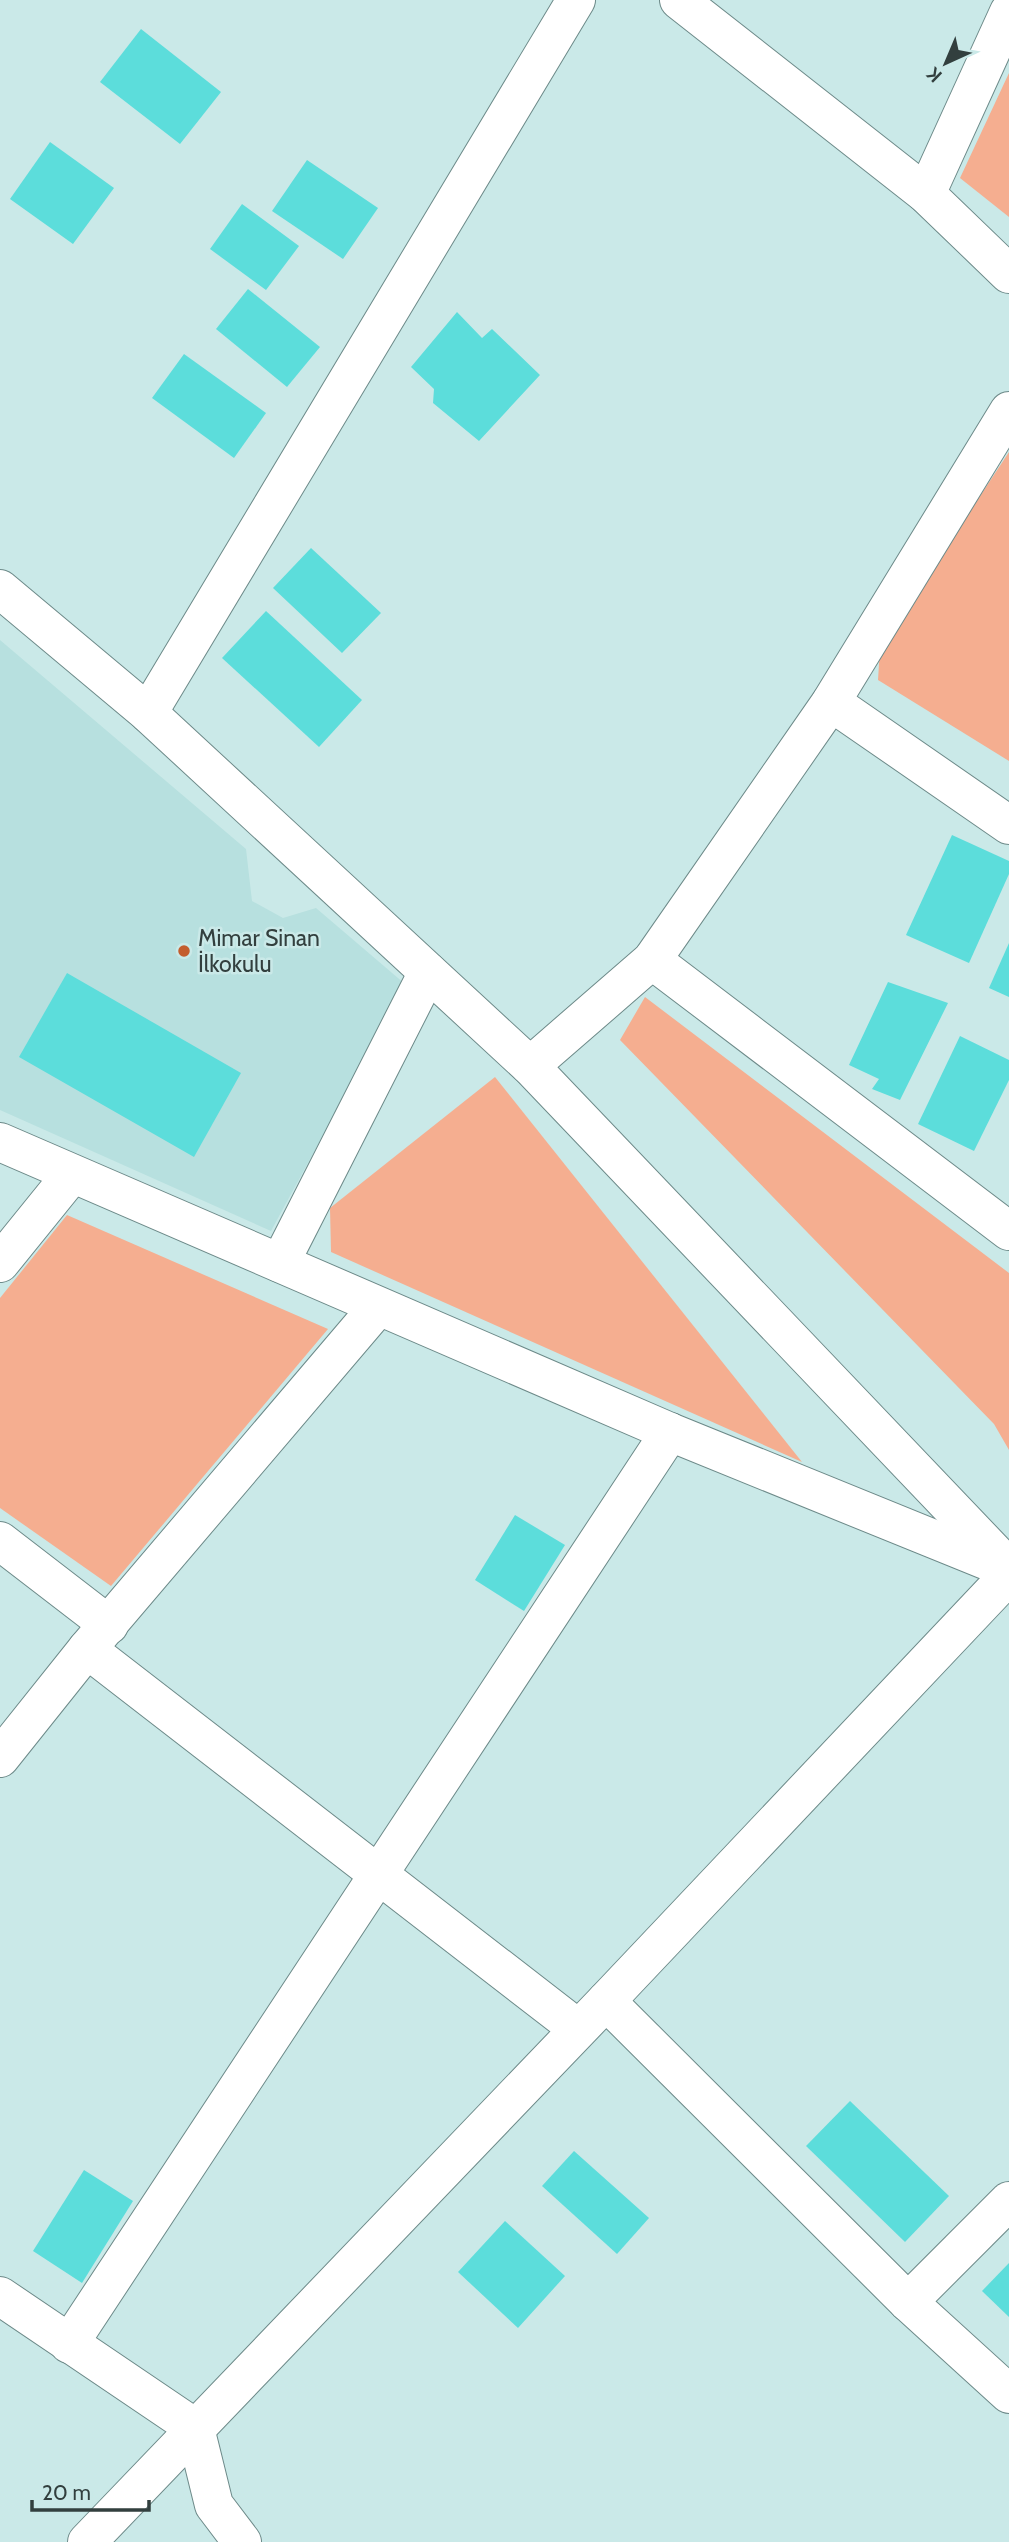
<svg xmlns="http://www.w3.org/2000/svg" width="1009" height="2542" viewBox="0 0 1009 2542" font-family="Cabin,sans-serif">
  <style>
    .built { fill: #b7e0df }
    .green { fill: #f5ae90 }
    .building { fill: #5cdddb }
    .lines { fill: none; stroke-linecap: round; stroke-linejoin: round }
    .minor-casing { stroke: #6d8a89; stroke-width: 40 }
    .minor { stroke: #fff; stroke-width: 38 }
    .poi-dot { fill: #c35d2d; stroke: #cae9e8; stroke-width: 2.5 }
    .labels { text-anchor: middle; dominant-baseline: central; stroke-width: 5; stroke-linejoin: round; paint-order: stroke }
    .poi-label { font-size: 23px; fill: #323f3e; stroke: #cae9e8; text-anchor: start }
  </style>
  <rect width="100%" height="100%" fill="#cae9e8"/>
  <polygon class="built" points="0,640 246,849 252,901 283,918 316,908 405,984 271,1231 0,1110"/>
  <g class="green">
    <polygon points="1009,73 1009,217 960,178"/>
    <polygon points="1009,452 1009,761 878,680 880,648"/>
    <polygon points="645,997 1009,1273 1009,1450 994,1424 620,1040"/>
    <polygon points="495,1077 802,1462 331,1252 330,1208"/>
    <polygon points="67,1215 328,1329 111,1586 0,1508 0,1298"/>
  </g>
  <g class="building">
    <polygon points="141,29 221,92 180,144 100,82"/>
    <polygon points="50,142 114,188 73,244 10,199"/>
    <polygon points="307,160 378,208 343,259 272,211"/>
    <polygon points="242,204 299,246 266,290 210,249"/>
    <polygon points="248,289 320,347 287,387 216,329"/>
    <polygon points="457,312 482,338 492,329 540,375 479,441 433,403 434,389 411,367"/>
    <polygon points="184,354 266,413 234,458 152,398"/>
    <polygon points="311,548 381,613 342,653 273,588"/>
    <polygon points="266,611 362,700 319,747 222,658"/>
    <polygon points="952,835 1009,861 1009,874 969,963 906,935"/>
    <polygon points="1009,943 1009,997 989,988"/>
    <polygon points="67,973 241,1073 194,1157 19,1057"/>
    <polygon points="888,982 948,1003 900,1100 872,1089 879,1079 849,1065"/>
    <polygon points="960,1036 1009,1060 1009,1080 974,1151 918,1124"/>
    <polygon points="515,1515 565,1545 524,1611 475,1580"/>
    <polygon points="850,2101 949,2196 905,2242 806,2146"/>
    <polygon points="574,2151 649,2218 617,2254 542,2186"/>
    <polygon points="84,2170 133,2201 82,2283 33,2251"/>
    <polygon points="505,2221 565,2276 518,2328 458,2272"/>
    <polygon points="1009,2263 1009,2317 982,2291"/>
  </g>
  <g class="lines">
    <defs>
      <g id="minor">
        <polyline points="679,0 926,194 1009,274"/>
        <polyline points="926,194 1009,12"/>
        <polyline points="0,589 148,713 530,1066 1009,1568"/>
        <polyline points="831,702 1009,825"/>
        <polyline points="148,713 576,0"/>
        <polyline points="652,960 1009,1231"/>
        <polyline points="530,1066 652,960 831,702 1009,411"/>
        <polyline points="0,1142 670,1432 1000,1566"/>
        <polyline points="0,1263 72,1174"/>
        <polyline points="280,1263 428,972"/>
        <polyline points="0,1541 109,1625"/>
        <polyline points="87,1649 577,2028"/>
        <polyline points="0,1758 87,1649 378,1307"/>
        <polyline points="606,2001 908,2302 1009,2394"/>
        <polyline points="0,2296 195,2428 214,2505 242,2542"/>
        <polyline points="908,2302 1009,2201"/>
        <polyline points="69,2344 670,1432"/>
        <polyline points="87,2542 606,2001 1009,1575"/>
      </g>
    </defs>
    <use href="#minor" class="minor-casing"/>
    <use href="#minor" class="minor"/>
  </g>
  <circle class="poi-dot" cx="184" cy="951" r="7"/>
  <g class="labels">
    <g class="poi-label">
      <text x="198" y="938">Mimar Sinan<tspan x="198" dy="26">İlkokulu</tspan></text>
    </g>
  </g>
  <g transform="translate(946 63) rotate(224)" stroke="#cae9e8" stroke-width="5" paint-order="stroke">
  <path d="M0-5L12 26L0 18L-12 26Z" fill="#323f3e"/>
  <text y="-10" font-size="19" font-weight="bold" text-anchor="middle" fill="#323f3e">K</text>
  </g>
  <path d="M32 2500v10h117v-10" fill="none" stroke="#323f3e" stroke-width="3.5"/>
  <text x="42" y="2500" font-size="21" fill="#323f3e" stroke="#cae9e8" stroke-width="5" paint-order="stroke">20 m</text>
</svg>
